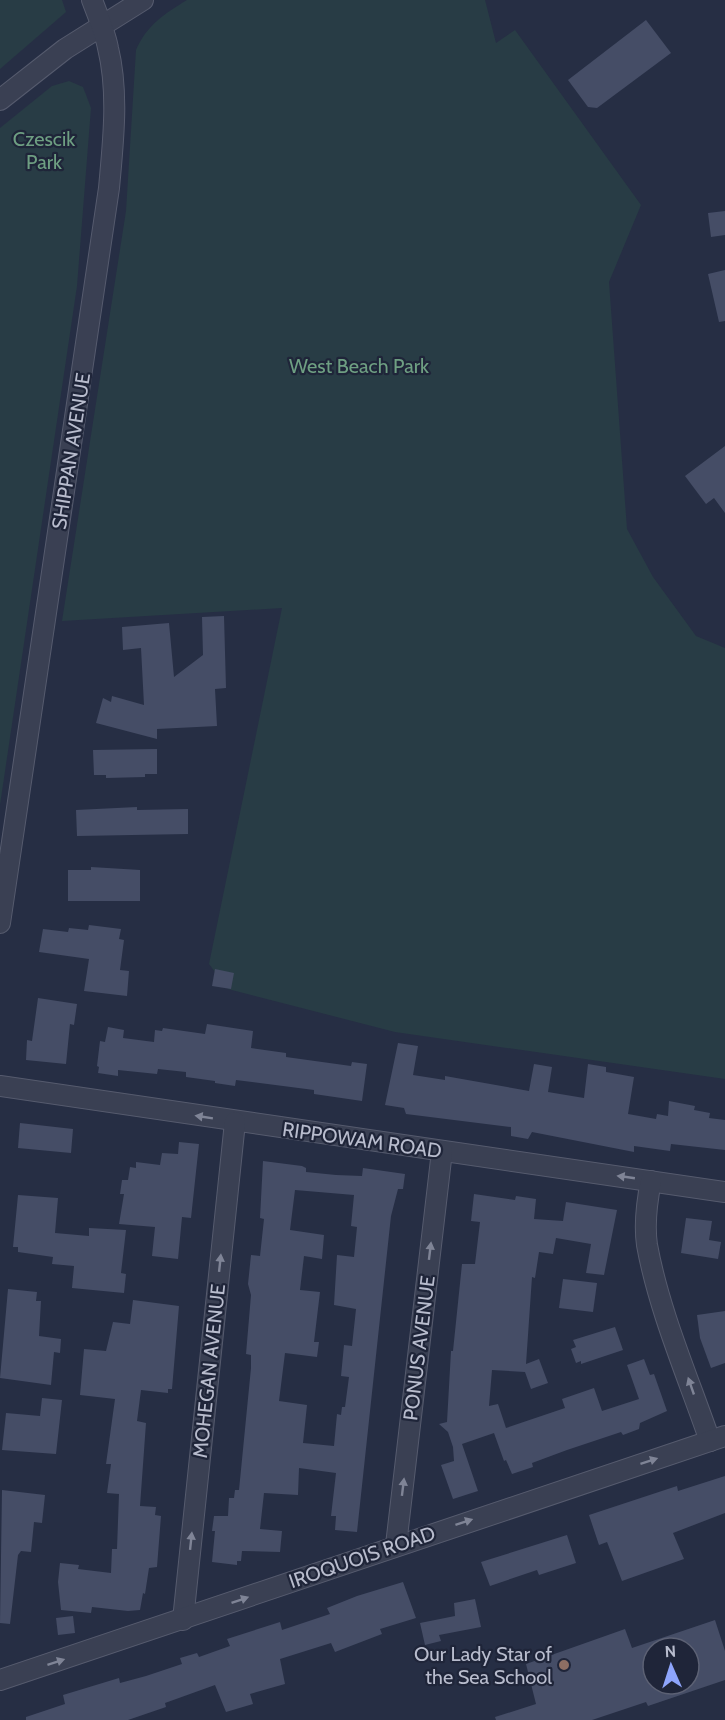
<svg xmlns="http://www.w3.org/2000/svg" width="725" height="1720" viewBox="0 0 725 1720" font-family="Cabin,sans-serif">
  <style>
    .green { fill: #283c45 }
    .building { fill: #454d66; fill-rule: evenodd }
    .lines { fill: none; stroke-linecap: round; stroke-linejoin: round }
    .street-casing { stroke: #565b6e; stroke-width: 22 }
    .street { stroke: #3a4053; stroke-width: 20 }
    .oneway { fill: #7f8496 }
    .education-dot { fill: #8d6e63; stroke: #1f2539; stroke-width: 2 }
    .labels { text-anchor: middle; dominant-baseline: central; stroke-width: 4.5; stroke-linejoin: round; paint-order: stroke }
    .park-label { font-size: 20px; fill: #6e9f82; stroke: #1f2539 }
    .street-label { font-size: 20px; fill: #b8bccd; stroke: #1f2539 }
    .poi-label { font-size: 20px; fill: #b8bccd; stroke: #1f2539; text-anchor: end }
  </style>
  <rect width="100%" height="100%" fill="#262e44"/>
  <g class="green">
    <polygon points="0,0 62,0 66,12 0,69"/>
    <path d="M 187,0 L 485,0 L 496,43 L 515,30 L 641,205 L 609,282 L 627,529 L 653,577 L 696,636 L 725,648 L 725,1079 L 395,1032 L 228,989 L 209,964 L 282,608 L 62,621 L 126,211 L 136,50 C 147,25 164,14 187,0 Z"/>
    <polygon points="69,81 83,87 91,108 77,286 0,805 0,128 52,86"/>
  </g>
  <g class="building">
    <polygon points="646,20 671,53 597,108 588,107 568,80"/>
    <polygon points="725,211 725,235 711,237 708,213"/>
    <polygon points="725,270 725,321 719,322 708,274"/>
    <polygon points="725,446 725,513 714,498 706,504 685,476"/>
    <polygon points="224,616 226,688 215,689 217,726 157,729 157,739 96,723 103,698 111,702 112,696 144,705 141,648 123,650 122,627 169,623 174,677 203,655 202,617"/>
    <polygon points="157,749 157,774 145,774 145,777 106,778 106,775 94,775 93,750"/>
    <polygon points="137,807 137,810 188,809 188,834 77,836 76,810"/>
    <polygon points="91,867 140,870 140,901 68,901 68,870 91,870"/>
    <polygon points="89,925 121,929 119,939 124,940 120,970 129,971 127,996 84,991 89,959 39,952 43,929 68,932 69,928 88,930"/>
    <polygon points="215,969 234,973 231,989 212,986"/>
    <polygon points="38,998 77,1004 74,1025 70,1024 66,1064 26,1060 27,1040 32,1041"/>
    <polygon points="207,1024 253,1031 251,1048 286,1053 286,1057 351,1066 352,1062 367,1064 362,1101 314,1094 314,1090 236,1080 235,1086 215,1083 215,1081 186,1077 186,1072 158,1069 157,1074 118,1070 118,1076 98,1073 99,1067 97,1066 100,1041 105,1042 108,1027 124,1030 123,1038 154,1042 155,1030 162,1031 163,1028 205,1034"/>
    <polygon points="398,1043 418,1046 413,1075 445,1080 445,1076 529,1091 534,1064 552,1067 548,1092 584,1098 588,1064 606,1067 606,1072 634,1077 628,1114 656,1119 657,1114 668,1116 669,1101 695,1106 694,1110 710,1113 709,1118 725,1120 725,1150 671,1144 670,1151 634,1146 634,1152 532,1132 528,1139 511,1136 511,1127 406,1114 404,1108 385,1105"/>
    <polygon points="20,1123 73,1129 71,1153 18,1148"/>
    <polygon points="179,1142 199,1144 191,1218 182,1217 178,1259 152,1256 155,1227 119,1224 124,1194 120,1194 122,1180 128,1180 130,1167 136,1168 136,1162 160,1165 162,1153 178,1154"/>
    <path d="M 263,1161 L 302,1166 L 306,1168 L 306,1172 L 336,1175 L 362,1176 L 363,1168 L 405,1174 L 403,1189 L 398,1189 L 391,1216 L 357,1532 L 335,1530 L 336,1516 L 331,1516 L 336,1473 L 299,1468 L 298,1495 L 264,1493 L 260,1529 L 282,1531 L 280,1552 L 242,1551 L 241,1561 L 237,1561 L 237,1565 L 212,1562 L 215,1531 L 212,1531 L 214,1516 L 228,1516 L 229,1498 L 234,1498 L 235,1490 L 239,1490 L 251,1368 L 251,1355 L 246,1354 L 251,1295 L 248,1284 L 251,1255 L 260,1256 L 264,1219 L 260,1218 ZM 295,1190 L 354,1195 L 351,1226 L 357,1227 L 354,1257 L 337,1255 L 334,1305 L 356,1309 L 352,1346 L 344,1345 L 341,1376 L 349,1377 L 345,1407 L 342,1407 L 341,1415 L 337,1414 L 334,1446 L 303,1443 L 307,1405 L 279,1401 L 285,1353 L 317,1357 L 319,1342 L 314,1342 L 320,1292 L 300,1290 L 304,1256 L 322,1259 L 324,1235 L 290,1230 Z"/>
    <polygon points="474,1194 515,1200 516,1196 536,1199 534,1219 563,1221 566,1202 617,1210 604,1275 586,1273 591,1244 556,1238 553,1254 539,1252 535,1278 532,1277 526,1364 539,1359 548,1383 531,1389 525,1372 492,1370 489,1406 498,1404 506,1428 565,1408 562,1399 594,1388 602,1411 639,1399 627,1365 644,1359 650,1375 654,1374 667,1411 640,1423 639,1429 623,1435 621,1432 567,1450 532,1463 533,1467 512,1474 506,1460 504,1461 494,1433 462,1444 478,1491 453,1499 441,1465 454,1461 453,1447 448,1432 439,1424 447,1422 451,1351 453,1351 462,1264 475,1264 480,1222 471,1221"/>
    <polygon points="18,1195 58,1198 55,1233 89,1236 89,1228 126,1230 121,1273 126,1274 124,1293 72,1288 74,1266 52,1264 53,1257 18,1252 18,1247 13,1247"/>
    <polygon points="686,1218 712,1221 709,1240 721,1242 718,1259 681,1253"/>
    <polygon points="563,1279 597,1283 593,1312 559,1308"/>
    <polygon points="8,1289 37,1292 36,1301 41,1301 39,1336 61,1339 60,1353 54,1352 51,1385 0,1378"/>
    <polygon points="133,1300 179,1306 172,1389 168,1389 168,1393 141,1390 137,1421 146,1423 140,1506 156,1507 155,1515 161,1516 157,1567 149,1568 145,1594 143,1593 140,1610 128,1611 92,1607 91,1613 61,1610 58,1582 60,1563 79,1565 78,1569 111,1573 112,1549 117,1549 119,1494 107,1493 111,1464 106,1464 115,1399 80,1395 84,1349 106,1351 113,1322 130,1324"/>
    <polygon points="725,1311 725,1363 711,1368 700,1338 697,1315"/>
    <polygon points="615,1327 623,1350 581,1364 581,1361 576,1363 571,1349 576,1347 573,1340"/>
    <polygon points="42,1398 62,1400 56,1454 2,1450 6,1413 40,1416"/>
    <polygon points="725,1476 725,1513 673,1533 684,1559 622,1581 607,1542 599,1545 589,1515 677,1486 678,1491"/>
    <polygon points="2,1490 45,1495 42,1523 34,1522 31,1552 21,1551 18,1555 10,1624 0,1623"/>
    <polygon points="567,1535 576,1563 539,1575 537,1570 490,1586 481,1562"/>
    <polygon points="403,1582 416,1618 380,1629 382,1634 335,1652 331,1643 280,1659 285,1684 250,1694 253,1704 226,1712 215,1685 165,1703 166,1707 128,1720 26,1720 26,1717 65,1704 63,1695 119,1678 120,1683 146,1676 182,1664 180,1658 197,1653 199,1657 230,1646 227,1639 280,1622 282,1630 330,1614 327,1608 357,1596"/>
    <polygon points="475,1599 481,1627 439,1635 441,1641 425,1645 420,1623 455,1616 454,1603"/>
    <polygon points="73,1616 75,1633 58,1635 56,1618"/>
    <path d="M 715,1620 L 725,1651 L 725,1680 L 648,1706 L 646,1702 L 592,1720 L 496,1720 L 495,1717 L 536,1704 L 526,1664 L 625,1629 L 632,1648 ZM 653,1648 L 689,1648 L 689,1684 L 653,1684 Z"/>
  </g>
  <g class="lines">
    <defs>
      <g id="street">
        <polyline points="0,100 65,49 143,0"/>
        <path d="M 0,923 L 109,188 C 113,143 119,93 108,48 C 105,32 98,16 92,0"/>
        <polyline points="0,1086 725,1192"/>
        <path d="M 651,1181 C 647,1201 644,1224 647,1245 C 659,1311 688,1377 710,1441"/>
        <polyline points="396,1545 442,1151"/>
        <polyline points="183,1620 235,1122"/>
        <polyline points="0,1680 725,1436"/>
      </g>
    </defs>
    <use href="#street" class="street-casing"/>
    <use href="#street" class="street"/>
  </g>
  <defs><path id="oneway-solid" d="M-6-.8H1V-3.2L6.5 0L1 3.2V.8H-6Z" transform="scale(1.5)"/></defs>
  <g class="oneway">
    <use href="#oneway-solid" transform="translate(204 1117) rotate(-171)"/>
    <use href="#oneway-solid" transform="translate(626 1177) rotate(-172)"/>
    <use href="#oneway-solid" transform="translate(430 1251) rotate(-83)"/>
    <use href="#oneway-solid" transform="translate(220 1263) rotate(-84)"/>
    <use href="#oneway-solid" transform="translate(691 1386) rotate(-109)"/>
    <use href="#oneway-solid" transform="translate(649 1461) rotate(-18)"/>
    <use href="#oneway-solid" transform="translate(403 1487) rotate(-83)"/>
    <use href="#oneway-solid" transform="translate(464 1522) rotate(-18)"/>
    <use href="#oneway-solid" transform="translate(191 1541) rotate(-84)"/>
    <use href="#oneway-solid" transform="translate(240 1600) rotate(-19)"/>
    <use href="#oneway-solid" transform="translate(56 1662) rotate(-18)"/>
  </g>
  <circle class="education-dot" cx="564" cy="1665" r="6"/>
  <g class="labels">
    <g class="park-label">
      <text x="44" y="139">Czescik<tspan x="44" dy="23">Park</tspan></text>
      <text x="359" y="366">West Beach Park</text>
    </g>
    <g class="street-label">
      <text transform="translate(71 451) rotate(-81)">SHIPPAN AVENUE</text>
      <text transform="translate(362 1140) rotate(8)">RIPPOWAM ROAD</text>
      <text transform="translate(419 1348) rotate(-83)">PONUS AVENUE</text>
      <text transform="translate(209 1371) rotate(-84)">MOHEGAN AVENUE</text>
      <text transform="translate(362 1557) rotate(-19)">IROQUOIS ROAD</text>
    </g>
    <g class="poi-label">
      <text x="552" y="1654">Our Lady Star of<tspan x="552" dy="23">the Sea School</tspan></text>
    </g>
  </g>
  <g transform="translate(671 1666) rotate(357)"><circle r="28" fill="#1f2539" stroke="#5c6174" stroke-width="1.5"/>
  <path d="M0-4.5L10 22L0 15L-10 22Z" fill="#8ea5fc"/>
  <text y="-9" font-size="16" font-weight="bold" text-anchor="middle" fill="#b8bccd">N</text>
  </g>
</svg>
